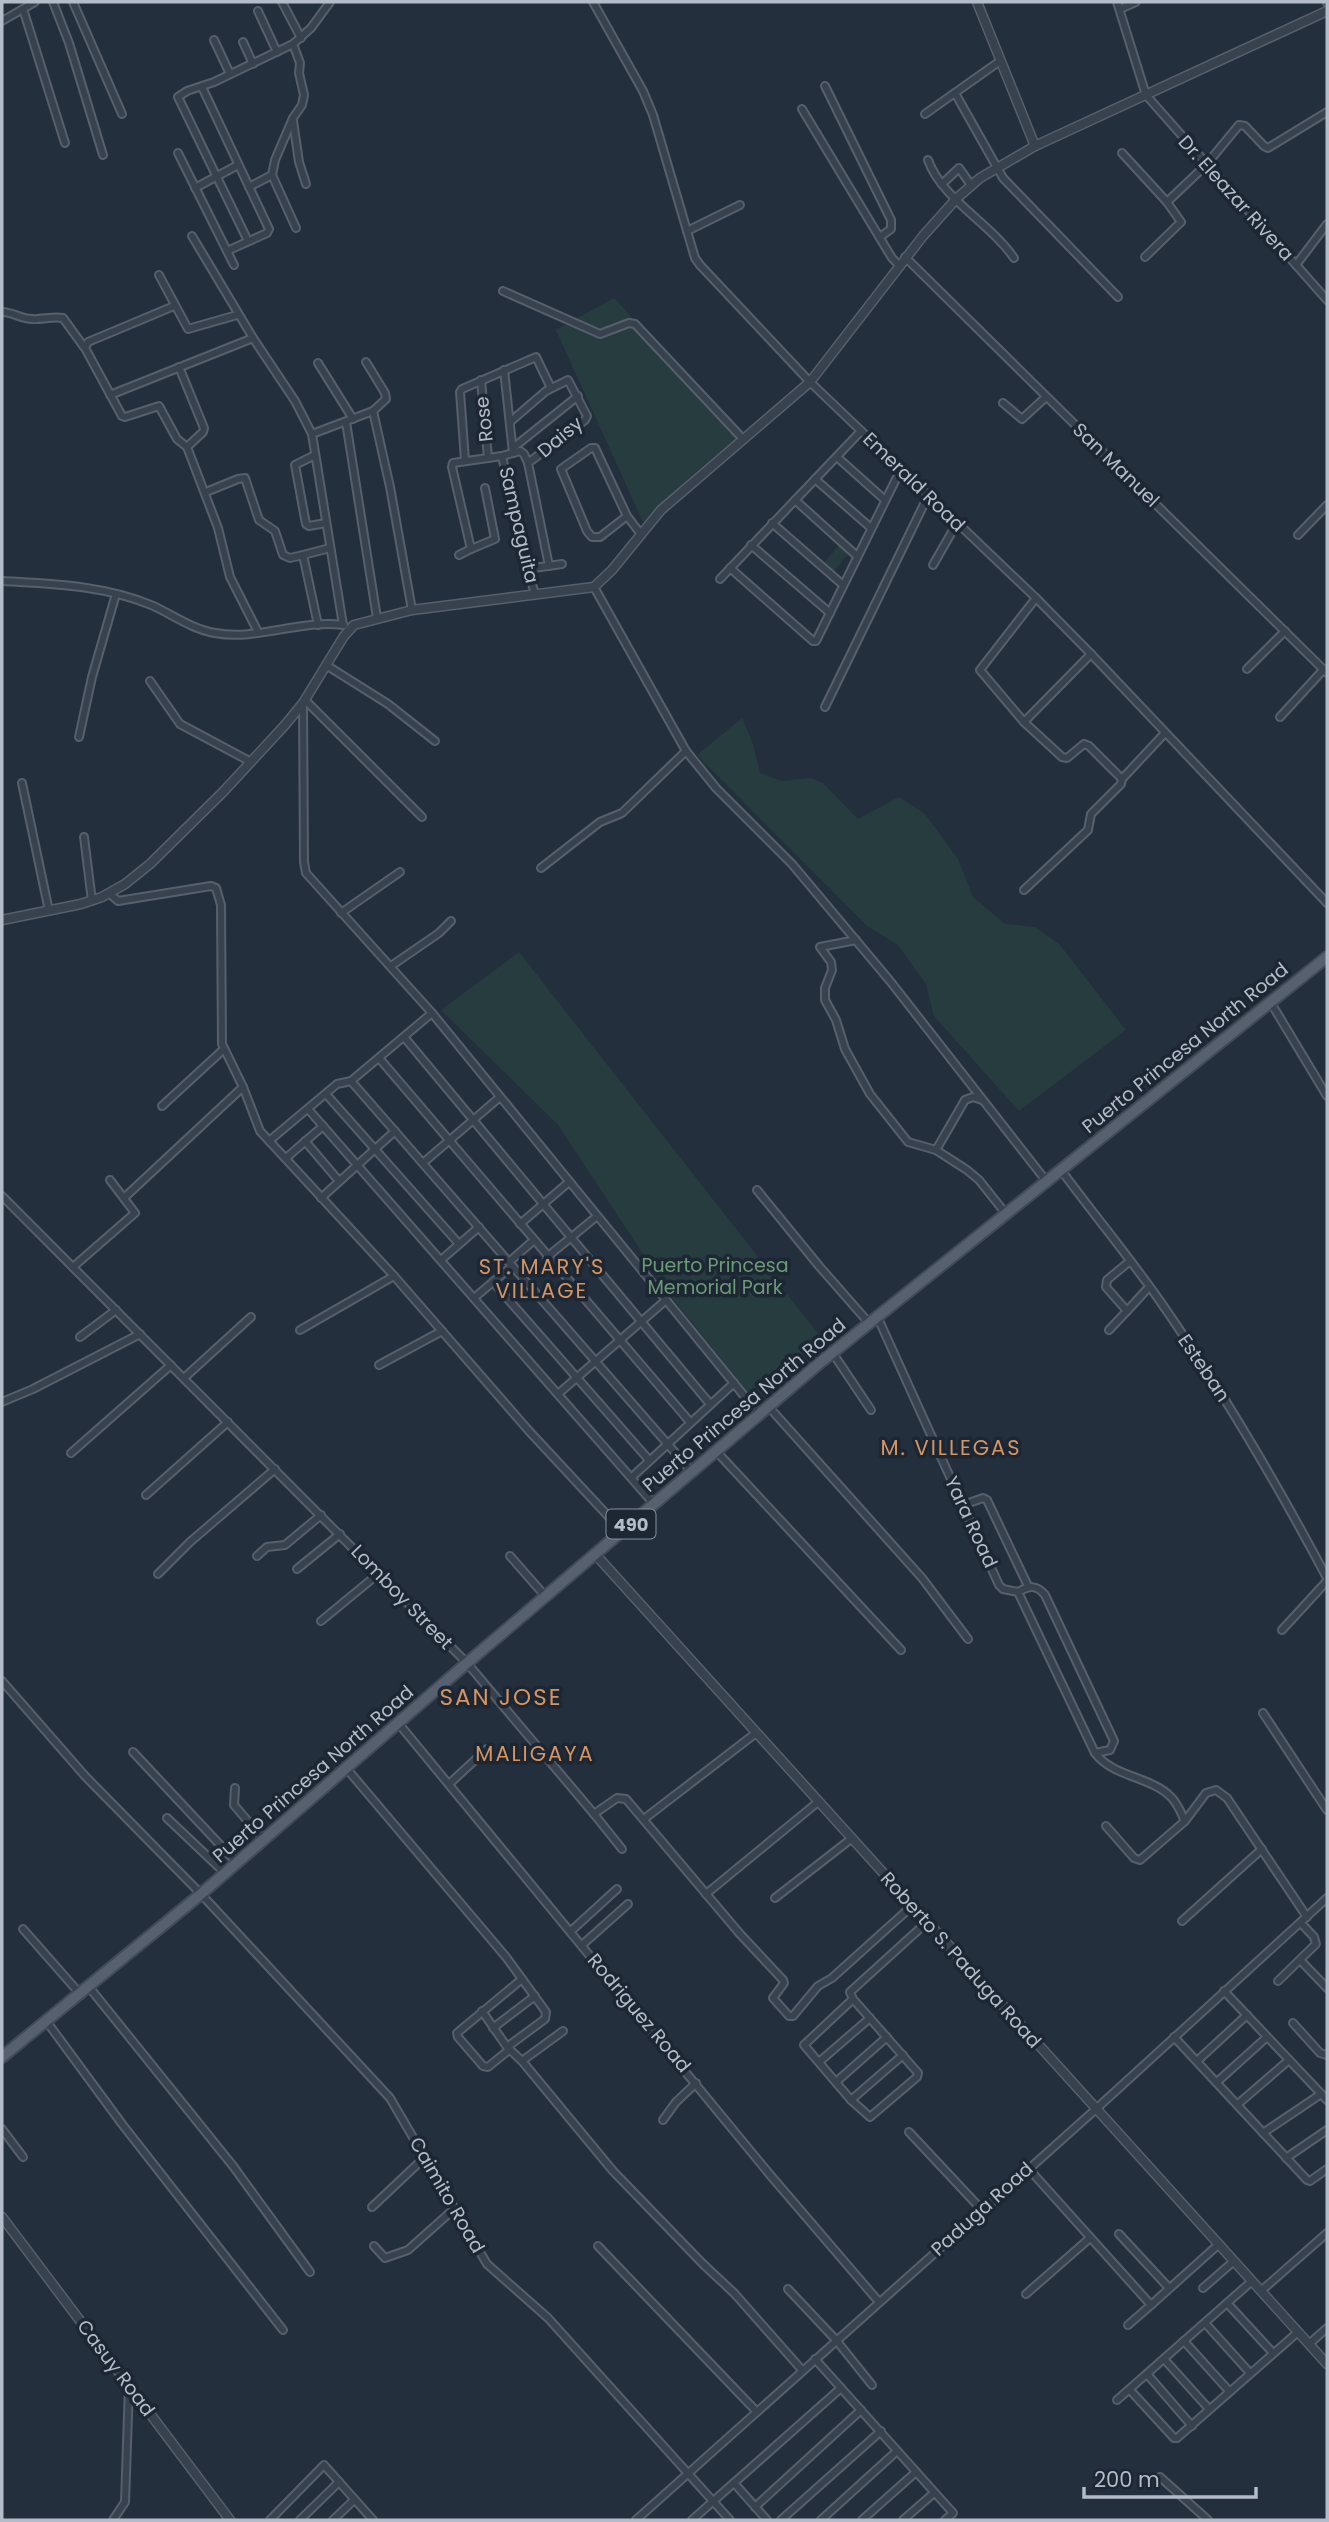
<svg xmlns="http://www.w3.org/2000/svg" width="1329" height="2522" viewBox="0 0 1329 2522" font-family="Poppins,sans-serif">
  <style>
    .green { fill: #263c3f }
    .lines { fill: none; stroke-linecap: round; stroke-linejoin: round }
    .minor-casing { stroke: #565f6c; stroke-width: 10 }
    .tertiary-casing { stroke: #565f6c; stroke-width: 11 }
    .primary-casing { stroke: #414a57; stroke-width: 14 }
    .minor { stroke: #38414e; stroke-width: 6 }
    .tertiary { stroke: #38414e; stroke-width: 8 }
    .primary { stroke: #56606e; stroke-width: 10 }
    .labels { text-anchor: middle; dominant-baseline: central; stroke-width: 7; stroke-linejoin: round; paint-order: stroke }
    .shield { fill: #1d2633; stroke: #878f9c; stroke-width: 2 }
    .shield-label { font-size: 18px; font-weight: bold; fill: #b4bcc9 }
    .street-label { font-size: 19px; fill: #b4bcc9; stroke: #1d2633 }
    .park-label { font-size: 19px; fill: #6b9a76; stroke: #1d2633 }
    .neighbourhood-label { font-size: 21px; letter-spacing: 2px; fill: #d59563; stroke: #1d2633 }
    .quarter-label { font-size: 23px; letter-spacing: 2px; fill: #d59563; stroke: #1d2633 }
  </style>
  <rect width="100%" height="100%" fill="#242f3e"/>
  <g class="green">
    <polygon points="614,298 740,435 691,476 643,522 556,330"/>
    <polygon points="840,544 850,552 834,571 824,563"/>
    <polygon points="742,718 753,744 760,773 782,781 811,778 823,783 858,819 899,797 925,814 958,859 973,897 1005,924 1035,927 1060,945 1126,1030 1019,1111 934,1016 926,984 897,944 867,926 697,755"/>
    <polygon points="519,952 827,1345 757,1404 670,1295 558,1125 441,1010"/>
  </g>
  <g class="lines">
    <defs>
      <g id="minor">
        <polyline points="53,2 69,43 103,155"/>
        <polyline points="73,2 122,114"/>
        <polyline points="282,2 301,38"/>
        <polyline points="593,2 643,91 653,115 695,258 700,265 810,382 1036,598 1091,654 1327,903"/>
        <polyline points="1117,2 1146,95 1327,300"/>
        <polyline points="1327,2 1327,3"/>
        <polyline points="23,9 65,143"/>
        <polyline points="1120,9 1136,2"/>
        <polyline points="258,11 277,52"/>
        <polyline points="2,21 35,2"/>
        <polyline points="214,40 230,74"/>
        <polyline points="243,42 253,64"/>
        <polyline points="293,44 300,63 299,73 304,95 302,105 293,118 275,160 272,175 296,228"/>
        <polyline points="825,86 891,220 891,229 880,237"/>
        <polyline points="202,87 269,229 267,233 227,251"/>
        <polyline points="955,93 1003,178 1118,297"/>
        <polyline points="802,109 892,258 899,265"/>
        <polyline points="925,114 1000,61"/>
        <polyline points="293,121 299,162 306,184"/>
        <polyline points="178,153 234,265"/>
        <polyline points="1122,153 1167,202 1181,222 1145,257"/>
        <path d="M 928,160 C 942,199 990,223 1014,258"/>
        <polyline points="942,184 959,168 971,185"/>
        <polyline points="249,187 272,175"/>
        <polyline points="195,188 238,165"/>
        <polyline points="1167,202 1206,165 1239,125 1245,126 1264,146 1268,148 1327,112"/>
        <polyline points="687,231 740,205"/>
        <polyline points="192,236 253,338"/>
        <polyline points="248,241 178,97 187,91 214,82 293,44 311,28 330,2"/>
        <polyline points="905,257 1327,673"/>
        <polyline points="1296,265 1327,224"/>
        <polyline points="159,275 188,329 237,315"/>
        <polyline points="503,291 600,334 629,323 635,324 743,439"/>
        <polyline points="174,306 88,342 85,348 122,416 125,417 159,406 177,439 187,447 218,528 230,577 258,632"/>
        <path d="M 2,312 C 13,312 21,319 32,319 C 42,320 52,316 63,318 L 84,347"/>
        <polyline points="318,363 353,419"/>
        <polyline points="179,367 204,428 203,432 187,447"/>
        <polyline points="504,370 513,453"/>
        <polyline points="481,380 488,458"/>
        <polyline points="110,395 253,338 295,401 312,434 343,625"/>
        <polyline points="1003,403 1022,419 1046,397"/>
        <polyline points="373,411 390,487 412,610"/>
        <polyline points="346,422 377,618"/>
        <polyline points="510,422 546,391 568,380 587,416 585,420 528,463 549,566"/>
        <polyline points="312,434 373,411 386,399 385,393 366,362"/>
        <polyline points="513,448 578,396"/>
        <polyline points="315,455 295,465 306,524 309,526 326,523"/>
        <polyline points="502,456 522,550 535,594"/>
        <polyline points="837,457 885,500"/>
        <polyline points="465,460 460,392 462,389 536,357 551,388"/>
        <polyline points="815,479 871,528"/>
        <polyline points="206,492 238,479 245,478 259,520 275,531 283,555 290,558 303,555"/>
        <polyline points="795,500 857,556"/>
        <polyline points="627,516 600,537 592,537 587,531 561,469 591,448 595,448 627,516 640,533"/>
        <polyline points="772,523 843,585"/>
        <polyline points="1298,535 1327,505"/>
        <polyline points="751,545 830,613"/>
        <polyline points="471,549 495,539 485,488"/>
        <polyline points="459,555 471,549 452,467 453,463 502,456 520,451 524,454 528,463"/>
        <polyline points="933,565 957,523"/>
        <polyline points="730,568 813,641 816,641 901,469"/>
        <polyline points="527,569 562,564"/>
        <polyline points="720,579 861,431"/>
        <path d="M 2,581 C 52,584 103,585 151,605 C 172,614 191,629 215,633 C 257,641 301,619 344,625"/>
        <polyline points="594,587 686,751 716,788 792,864 890,981 1047,1182"/>
        <polyline points="1036,598 980,670 1024,722 1062,757 1067,758 1084,744 1089,746 1122,779 1165,733"/>
        <polyline points="318,625 303,555 330,548"/>
        <polyline points="326,665 388,704 435,741"/>
        <polyline points="1247,669 1285,631"/>
        <polyline points="150,681 180,724 251,762"/>
        <polyline points="305,700 422,817"/>
        <polyline points="303,703 304,862 306,873 432,1013 759,1414"/>
        <polyline points="825,707 928,496"/>
        <polyline points="1280,717 1324,669"/>
        <polyline points="1024,722 1091,654"/>
        <polyline points="79,737 92,677 116,594"/>
        <polyline points="22,783 49,911"/>
        <polyline points="84,837 92,901"/>
        <polyline points="541,868 600,822 622,813 686,751"/>
        <polyline points="1024,890 1088,830 1091,814 1121,784 1122,779"/>
        <polyline points="110,894 118,901 211,886 216,888 221,905 222,1044 243,1087 260,1131 394,1276 529,1431 622,1531"/>
        <polyline points="341,913 400,872"/>
        <polyline points="856,940 820,947 831,962 832,970 825,988 825,1000 836,1020 845,1049 870,1094 908,1142 936,1150 967,1170 979,1180 1006,1214"/>
        <polyline points="391,966 439,933 451,921"/>
        <polyline points="1271,1003 1327,1096"/>
        <polyline points="404,1037 710,1404"/>
        <polyline points="379,1058 690,1422"/>
        <polyline points="351,1081 692,1472"/>
        <polyline points="326,1094 459,1244"/>
        <polyline points="162,1106 224,1049"/>
        <polyline points="308,1109 654,1504"/>
        <polyline points="269,1141 337,1084 351,1081 432,1013"/>
        <polyline points="305,1141 339,1181"/>
        <polyline points="936,1150 965,1100 973,1097 982,1100"/>
        <polyline points="286,1158 323,1126"/>
        <polyline points="423,1163 500,1097"/>
        <path d="M 1061,1170 C 1092,1212 1125,1252 1155,1294 C 1219,1385 1275,1480 1327,1578"/>
        <polyline points="757,1190 819,1266 869,1323"/>
        <polyline points="2,1196 467,1663 594,1814 617,1798 626,1799 740,1934 783,1980 784,1983 773,1998 789,2016 793,2016 818,1986 832,1978 912,1906"/>
        <polyline points="125,1197 243,1087"/>
        <polyline points="321,1198 395,1131"/>
        <polyline points="520,1224 569,1182"/>
        <polyline points="547,1257 596,1217"/>
        <polyline points="441,1260 479,1227"/>
        <polyline points="1130,1261 1107,1280 1106,1287 1127,1311 1149,1287"/>
        <polyline points="509,1262 534,1240"/>
        <polyline points="73,1267 135,1213 110,1180"/>
        <polyline points="493,1282 649,1460"/>
        <polyline points="474,1298 512,1266"/>
        <path d="M 877,1316 L 999,1585 L 1003,1589 L 1018,1592 L 1095,1753 C 1113,1777 1150,1776 1171,1797 C 1178,1804 1181,1813 1185,1821"/>
        <polyline points="300,1330 394,1276"/>
        <polyline points="1109,1330 1127,1311"/>
        <polyline points="80,1337 116,1310"/>
        <polyline points="832,1352 871,1410"/>
        <polyline points="379,1365 442,1331"/>
        <polyline points="184,1378 251,1317"/>
        <polyline points="558,1394 666,1300"/>
        <polyline points="2,1402 33,1389 140,1334"/>
        <polyline points="768,1406 922,1578 968,1639"/>
        <polyline points="716,1451 901,1650"/>
        <polyline points="71,1453 171,1365"/>
        <polyline points="632,1477 734,1383"/>
        <polyline points="146,1495 228,1422"/>
        <polyline points="963,1505 983,1498 987,1500 1028,1586"/>
        <polyline points="257,1556 267,1547 285,1545 321,1515"/>
        <polyline points="510,1556 546,1597"/>
        <polyline points="297,1569 340,1534"/>
        <polyline points="158,1574 190,1542 275,1469"/>
        <path d="M 1018,1592 C 1029,1586 1036,1584 1045,1595 L 1114,1741 L 1110,1750 L 1095,1753"/>
        <polyline points="321,1621 378,1574"/>
        <polyline points="1282,1630 1327,1581"/>
        <polyline points="2,1681 85,1776 201,1894 390,2098 487,2264 548,2318 730,2520"/>
        <polyline points="1263,1713 1327,1810"/>
        <polyline points="399,1724 771,2176 879,2302"/>
        <polyline points="133,1752 237,1863"/>
        <polyline points="347,1769 506,1957 546,2012 545,2019 507,2047"/>
        <polyline points="449,1784 487,1749"/>
        <polyline points="235,1788 234,1805 264,1840"/>
        <polyline points="594,1814 622,1849"/>
        <polyline points="167,1818 225,1873"/>
        <polyline points="644,1819 756,1733"/>
        <polyline points="1106,1826 1134,1858 1140,1860 1185,1821 1206,1793 1216,1790 1227,1798 1307,1917"/>
        <polyline points="706,1894 818,1802"/>
        <polyline points="775,1898 851,1839"/>
        <polyline points="1182,1921 1262,1849"/>
        <polyline points="23,1929 81,1995"/>
        <polyline points="571,1931 617,1889"/>
        <polyline points="582,1945 628,1904"/>
        <polyline points="1301,1961 1327,1988"/>
        <polyline points="1278,1981 1316,1944 1314,1937 1301,1923"/>
        <polyline points="89,1987 233,2166 310,2272"/>
        <polyline points="1224,1991 1327,2100"/>
        <polyline points="853,1999 804,2045 851,2100 870,2117 917,2077 918,2073 853,1999 850,1992 926,1923"/>
        <polyline points="482,2011 507,2047 522,2061 613,2171 703,2264 734,2293 802,2370"/>
        <polyline points="47,2022 122,2124 283,2330"/>
        <polyline points="1293,2023 1320,2053 1327,2055"/>
        <polyline points="493,2028 535,1996"/>
        <polyline points="1174,2037 1307,2180 1310,2181 1327,2169"/>
        <polyline points="510,2049 488,2067 483,2066 458,2037 457,2033 522,1979"/>
        <polyline points="522,2061 563,2031"/>
        <polyline points="1197,2061 1247,2015"/>
        <polyline points="819,2062 870,2018"/>
        <polyline points="836,2082 887,2037"/>
        <polyline points="1217,2082 1267,2037"/>
        <polyline points="851,2100 903,2055"/>
        <polyline points="1238,2104 1289,2060"/>
        <polyline points="663,2120 676,2102 696,2083"/>
        <polyline points="2,2129 23,2157"/>
        <polyline points="909,2132 982,2210"/>
        <polyline points="1263,2133 1321,2094"/>
        <polyline points="1286,2158 1327,2130"/>
        <polyline points="1028,2168 1151,2305 1219,2244"/>
        <polyline points="372,2207 425,2157"/>
        <polyline points="1119,2234 1169,2288"/>
        <polyline points="374,2246 385,2258 408,2250 454,2209"/>
        <polyline points="598,2246 757,2412"/>
        <polyline points="1203,2288 1234,2261"/>
        <polyline points="788,2289 836,2340 872,2385"/>
        <polyline points="1261,2291 1327,2233"/>
        <polyline points="1026,2294 1090,2238"/>
        <polyline points="1227,2303 1273,2353"/>
        <polyline points="1205,2323 1250,2373"/>
        <polyline points="1128,2325 1151,2305"/>
        <polyline points="1184,2341 1229,2391"/>
        <polyline points="1309,2344 1327,2328"/>
        <polyline points="815,2359 953,2513 945,2520"/>
        <polyline points="1164,2359 1209,2409"/>
        <polyline points="1147,2374 1192,2426"/>
        <polyline points="1130,2390 1174,2438 1177,2438 1298,2332"/>
        <polyline points="1117,2400 1252,2281"/>
        <polyline points="1160,2477 1208,2520"/>
        <polyline points="734,2483 767,2520"/>
        <polyline points="755,2507 861,2410"/>
        <polyline points="113,2520 125,2502 129,2386"/>
        <polyline points="270,2520 324,2465 373,2520"/>
        <polyline points="300,2520 339,2482"/>
        <polyline points="333,2520 354,2500"/>
        <polyline points="636,2520 1096,2109 1327,1898"/>
        <polyline points="692,2520 841,2388"/>
        <polyline points="781,2520 881,2431"/>
        <polyline points="821,2520 897,2451"/>
        <polyline points="862,2520 916,2472"/>
        <polyline points="903,2520 934,2493"/>
      </g>
      <g id="tertiary">
        <polyline points="977,2 1035,146"/>
        <polyline points="2,920 81,904 102,897 125,884 150,864 223,792 285,725 303,703 344,636 354,625 412,610 594,587 612,570 661,510 810,382 923,236 957,198 980,178 1035,146 1327,11"/>
        <polyline points="596,1555 1327,2364"/>
        <polyline points="2,2217 230,2520"/>
      </g>
      <polyline id="primary" points="2,2057 201,1894 467,1663 822,1361 1327,957"/>
    </defs>
    <use href="#minor" class="minor-casing"/>
    <use href="#tertiary" class="tertiary-casing"/>
    <use href="#primary" class="primary-casing"/>
    <use href="#minor" class="minor"/>
    <use href="#tertiary" class="tertiary"/>
    <use href="#primary" class="primary"/>
  </g>
  <g class="labels">
    <rect class="shield" x="606.5" y="1509.5" width="49" height="29" rx="5"/>
    <g class="shield-label">
      <text x="631" y="1524">490</text>
    </g>
    <g class="street-label">
      <text transform="translate(1236 198) rotate(48)">Dr. Eleazar Rivera</text>
      <text transform="translate(484 419) rotate(-96)">Rose</text>
      <text transform="translate(560 437) rotate(-40)">Daisy</text>
      <text transform="translate(1116 465) rotate(44)">San Manuel</text>
      <text transform="translate(914 482) rotate(44)">Emerald Road</text>
      <text transform="translate(519 525) rotate(77)">Sampaguita</text>
      <text transform="translate(1185 1048) rotate(-39)">Puerto Princesa North Road</text>
      <text transform="translate(1204 1368) rotate(56)">Esteban</text>
      <text transform="translate(744 1405) rotate(-40)">Puerto Princesa North Road</text>
      <text transform="translate(971 1522) rotate(65)">Yara Road</text>
      <text transform="translate(402 1597) rotate(46)">Lomboy Street</text>
      <text transform="translate(313 1774) rotate(-41)">Puerto Princesa North Road</text>
      <text transform="translate(961 1960) rotate(48)">Roberto S. Paduga Road</text>
      <text transform="translate(639 2013) rotate(50)">Rodriguez Road</text>
      <text transform="translate(447 2195) rotate(60)">Caimito Road</text>
      <text transform="translate(982 2209) rotate(-42)">Paduga Road</text>
      <text transform="translate(116 2368) rotate(53)">Casuy Road</text>
    </g>
    <g class="park-label">
      <text x="715" y="1265">Puerto Princesa<tspan x="715" dy="22">Memorial Park</tspan></text>
    </g>
    <g class="neighbourhood-label">
      <text x="542" y="1266">ST. MARY'S<tspan x="542" dy="24">VILLAGE</tspan></text>
      <text x="951" y="1447">M. VILLEGAS</text>
      <text x="535" y="1753">MALIGAYA</text>
    </g>
    <g class="quarter-label">
      <text x="501" y="1697">SAN JOSE</text>
    </g>
  </g>
  <rect width="1329" height="2522" fill="none" stroke="#b4bcc9" stroke-width="7"/>
  <path d="M1084 2487v10h172v-10" fill="none" stroke="#b4bcc9" stroke-width="3.5"/>
  <text x="1094" y="2487" font-size="21" fill="#b4bcc9" stroke="#1d2633" stroke-width="5" paint-order="stroke">200 m</text>
</svg>
